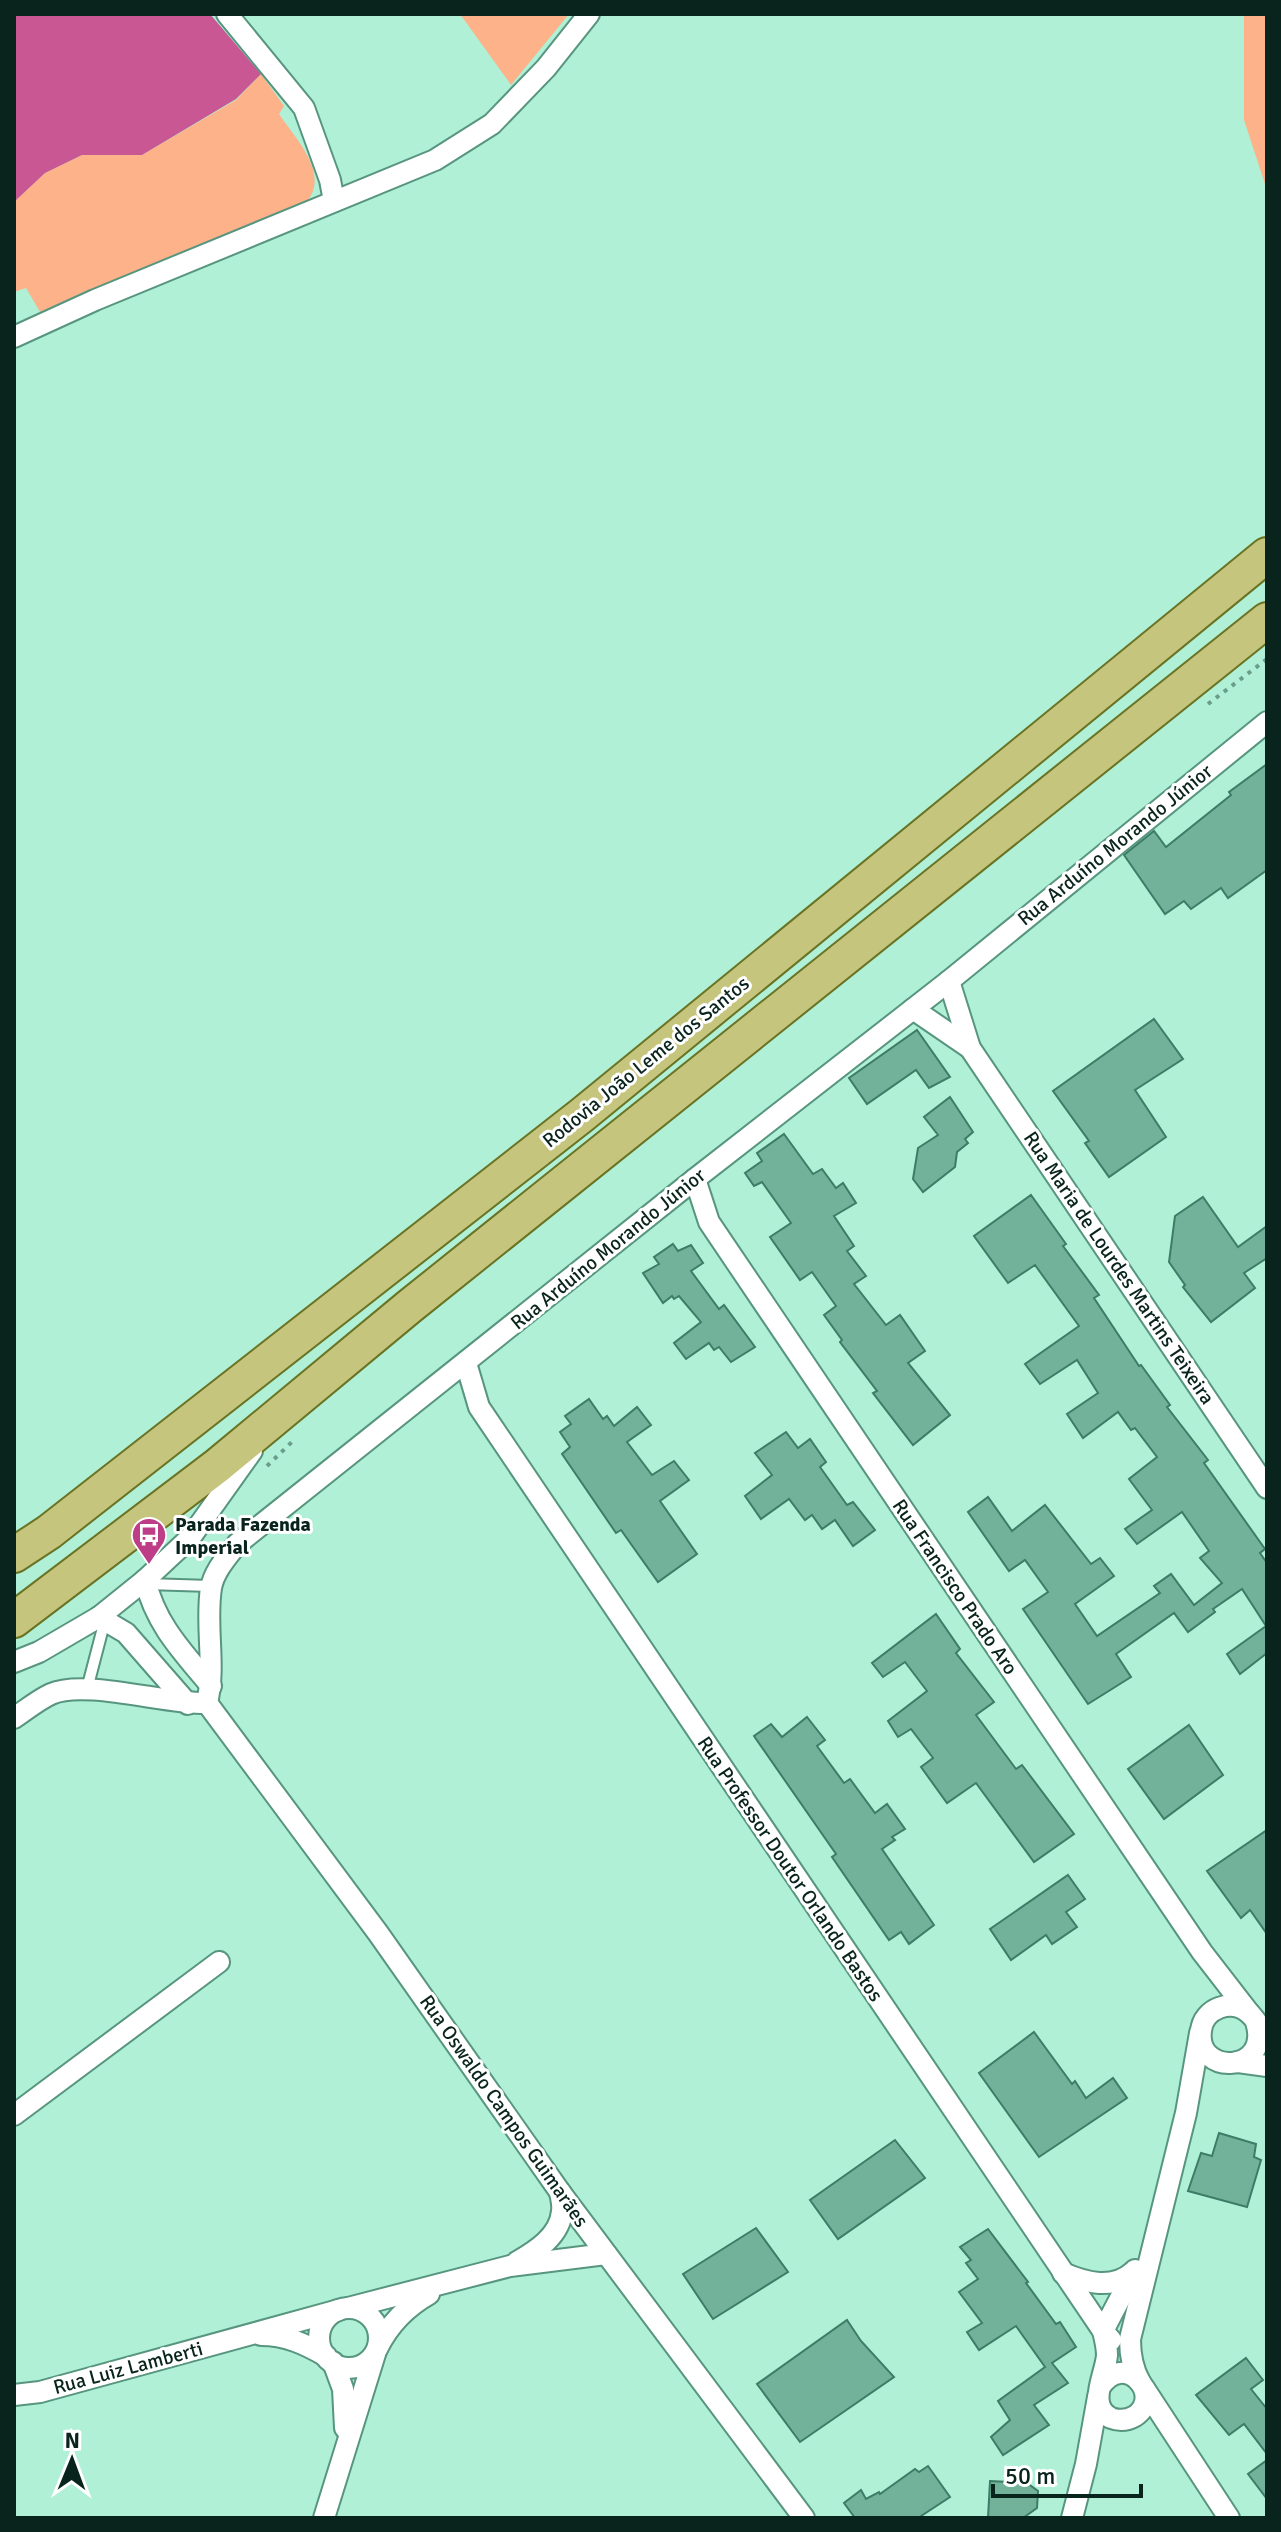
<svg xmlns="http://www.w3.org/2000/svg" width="1281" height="2532" viewBox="0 0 1281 2532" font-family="Signika,sans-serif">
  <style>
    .green { fill: #fdb289 }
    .water { fill: #c85794 }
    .building { fill: #72b29a; stroke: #3d7c67; stroke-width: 2 }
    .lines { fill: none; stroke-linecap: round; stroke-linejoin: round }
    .lane-casing { stroke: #57957f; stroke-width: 14 }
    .street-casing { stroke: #57957f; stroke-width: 24 }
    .primary-casing { stroke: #6a7323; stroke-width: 38 }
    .path { stroke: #6b9d8b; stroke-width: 4; stroke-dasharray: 4 6; stroke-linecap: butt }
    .lane { stroke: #fff; stroke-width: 10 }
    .street { stroke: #fff; stroke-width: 20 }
    .primary { stroke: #c5c57d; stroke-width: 34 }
    .labels { text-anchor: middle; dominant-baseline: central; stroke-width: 6; stroke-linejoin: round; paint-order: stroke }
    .street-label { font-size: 20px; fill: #09241c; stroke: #fff }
    .poi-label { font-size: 20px; font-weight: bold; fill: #09241c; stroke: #fff; text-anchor: start }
  </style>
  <rect width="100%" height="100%" fill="#aff0d7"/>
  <g class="green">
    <polygon points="460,14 569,14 511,85"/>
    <polygon points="1244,14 1267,14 1267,190 1244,120"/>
    <path d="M 261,74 L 284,106 L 279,114 C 295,138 329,172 308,200 L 40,312 L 26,288 L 14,292 L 14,202 L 45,173 L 82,155 L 142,155 L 236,100 Z"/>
  </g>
  <polygon class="water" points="14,14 210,14 261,74 236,99 142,155 82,155 45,173 14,202"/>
  <g class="building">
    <polygon points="1267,764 1267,870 1228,898 1221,888 1191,909 1184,901 1165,914 1124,855 1154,831 1166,847 1231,795 1229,792"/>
    <polygon points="1154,1019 1183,1059 1135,1090 1166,1137 1109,1177 1085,1143 1089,1141 1053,1091"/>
    <polygon points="917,1030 950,1077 929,1088 916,1070 867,1104 849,1078"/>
    <polygon points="950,1097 973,1132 965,1139 968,1143 957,1152 955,1167 923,1192 913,1179 918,1148 938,1135 924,1117"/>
    <polygon points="784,1134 813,1174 822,1169 836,1188 843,1183 856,1203 834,1216 854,1246 847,1251 866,1276 854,1284 886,1325 900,1315 925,1351 908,1363 950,1415 913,1445 873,1393 877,1391 840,1342 842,1340 824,1315 836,1306 812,1272 800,1280 770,1237 791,1223 762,1182 754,1186 745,1173 762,1161 757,1153"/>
    <polygon points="1031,1195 1066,1244 1063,1246 1099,1295 1094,1298 1139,1366 1141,1365 1170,1405 1167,1407 1208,1460 1204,1463 1265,1549 1260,1553 1267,1563 1267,1653 1240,1674 1227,1654 1266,1626 1242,1589 1213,1609 1215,1612 1188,1632 1174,1613 1116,1654 1131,1677 1088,1704 1023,1609 1048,1592 1025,1560 1009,1571 968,1512 988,1497 1012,1531 1045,1505 1091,1564 1100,1558 1114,1576 1075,1604 1097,1636 1160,1593 1154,1586 1171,1574 1194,1605 1222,1583 1200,1558 1209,1551 1182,1512 1137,1544 1125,1529 1152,1510 1129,1479 1157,1457 1135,1428 1131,1430 1118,1412 1083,1438 1067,1414 1098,1393 1077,1360 1040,1384 1025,1364 1079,1326 1035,1265 1008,1283 974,1236"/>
    <polygon points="1203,1197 1238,1247 1267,1226 1267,1258 1244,1273 1255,1288 1211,1322 1183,1287 1185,1285 1169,1262 1175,1216"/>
    <polygon points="673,1244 678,1251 691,1245 703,1263 691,1271 719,1309 724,1305 755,1347 731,1362 719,1347 714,1350 709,1343 686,1359 674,1343 701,1322 679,1296 674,1299 672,1296 663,1303 643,1273 659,1264 654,1257"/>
    <polygon points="589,1399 603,1419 607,1416 614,1426 637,1407 651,1425 627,1442 652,1475 674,1461 689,1480 660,1501 697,1554 658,1582 621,1530 616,1533 562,1454 570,1447 560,1432 571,1424 565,1416"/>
    <polygon points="786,1432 798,1448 810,1439 826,1462 820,1467 847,1505 853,1502 875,1530 853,1546 835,1520 822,1529 812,1515 805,1520 789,1499 761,1519 745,1496 772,1475 755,1453"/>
    <polygon points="936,1614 960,1649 956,1653 994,1702 976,1715 1016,1769 1022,1765 1074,1834 1034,1862 976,1783 947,1803 921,1767 933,1758 911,1729 898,1737 888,1721 927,1691 905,1662 883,1677 872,1663"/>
    <polygon points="807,1717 825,1740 817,1746 844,1783 850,1779 875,1813 887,1804 905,1829 892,1837 895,1840 882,1849 934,1925 909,1944 901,1932 889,1940 832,1857 836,1854 754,1736 771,1724 782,1737"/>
    <polygon points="1189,1725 1223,1775 1164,1819 1128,1769"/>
    <polygon points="1267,1830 1267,1934 1250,1910 1241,1918 1207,1871"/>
    <polygon points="1068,1875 1085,1899 1066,1912 1077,1927 1052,1944 1046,1935 1011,1960 990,1929"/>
    <polygon points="1034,2032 1072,2084 1075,2081 1086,2098 1113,2078 1127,2098 1039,2157 979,2073"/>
    <polygon points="1219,2133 1256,2144 1254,2157 1261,2160 1247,2207 1188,2191 1201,2153 1212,2156"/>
    <polygon points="895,2140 925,2178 838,2239 810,2200"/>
    <polygon points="756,2228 788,2272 713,2319 683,2274"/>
    <polygon points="988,2229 1028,2282 1026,2283 1056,2324 1060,2322 1076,2347 1052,2363 1068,2383 1034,2405 1049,2425 1003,2455 991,2437 1010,2420 998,2401 1045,2367 1016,2326 979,2350 967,2332 982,2323 959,2292 978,2279 966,2263 971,2260 960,2247"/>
    <polygon points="847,2320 861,2341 894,2377 800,2442 757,2384"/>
    <polygon points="1246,2358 1263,2380 1251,2389 1267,2409 1267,2454 1244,2424 1229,2435 1196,2395"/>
    <polygon points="1267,2460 1267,2499 1248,2474"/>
    <polygon points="928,2466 950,2497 918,2518 855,2518 844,2503 861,2490 866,2499 879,2492 880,2494 915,2469 919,2472"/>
    <polygon points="990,2481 1027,2483 1038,2491 1037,2508 1023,2518 988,2518"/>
  </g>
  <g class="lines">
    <defs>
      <g id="lane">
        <polyline points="146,1584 211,1586"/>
        <polyline points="87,1689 105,1620"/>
      </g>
      <g id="street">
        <polyline points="227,14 304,108 330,180 334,201"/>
        <polyline points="14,337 95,300 435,160 492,124 546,68 589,14"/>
        <polyline points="949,981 970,1048 1267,1488"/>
        <polyline points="913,1009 970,1048"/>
        <polyline points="695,1179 709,1222 1202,1952 1250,2014"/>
        <path d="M 466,1363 L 479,1407 L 1103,2331 C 1105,2339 1107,2347 1107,2355 C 1106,2374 1086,2406 1111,2418 C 1119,2421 1128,2420 1135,2416 C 1165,2395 1124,2350 1100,2387"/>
        <path d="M 145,1580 C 156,1625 182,1651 211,1686"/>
        <polyline points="99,1617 126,1633 188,1704"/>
        <polyline points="14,1662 39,1652 99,1617 145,1580 190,1538 252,1451"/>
        <polyline points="207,1703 378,1933 560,2192 804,2518"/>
        <path d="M 14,1718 C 26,1710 38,1700 51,1694 C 84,1679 166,1704 207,1703 C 216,1665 205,1626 211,1588 C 214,1571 227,1557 237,1544 L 695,1179 L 949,981 L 1267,722"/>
        <path d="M 1256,2022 C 1272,2074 1195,2076 1201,2031 C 1203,2008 1232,1998 1249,2013 C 1257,2020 1262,2031 1267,2039"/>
        <polyline points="1238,2062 1267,2066"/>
        <polyline points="14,2115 219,1962"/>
        <path d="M 517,2262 C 536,2251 560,2236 562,2211 C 563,2205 561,2198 560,2192"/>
        <path d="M 1063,2273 C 1086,2283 1113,2290 1133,2272"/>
        <polyline points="348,2308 510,2266 606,2254"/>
        <circle cx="349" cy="2338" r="30"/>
        <path d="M 261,2335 C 286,2335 305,2344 326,2356"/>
        <polyline points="1111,2340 1103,2331 1135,2270"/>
        <path d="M 378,2347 C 390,2323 406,2307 429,2294"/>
        <polyline points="333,2362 343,2389 345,2428"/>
        <path d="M 1140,2382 C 1132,2368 1130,2355 1130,2339 L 1186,2113 L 1200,2033"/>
        <polyline points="1144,2388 1229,2518"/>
        <polyline points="14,2395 40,2392 339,2310"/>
        <polyline points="324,2518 375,2354"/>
        <polyline points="1072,2518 1086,2464 1098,2397"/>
      </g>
      <g id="primary">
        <polyline points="14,1555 49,1532 582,1115 1267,555"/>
        <polyline points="14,1620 217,1466 410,1306 1267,620"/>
      </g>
    </defs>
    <use href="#lane" class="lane-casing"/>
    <use href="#street" class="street-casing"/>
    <use href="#primary" class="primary-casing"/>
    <g class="path">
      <polyline points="1208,704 1267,659"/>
      <polyline points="267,1466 295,1439"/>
    </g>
    <use href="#lane" class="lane"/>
    <use href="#street" class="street"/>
    <use href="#primary" class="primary"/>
  </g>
  <defs>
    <symbol id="bus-pin" viewBox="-11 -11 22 30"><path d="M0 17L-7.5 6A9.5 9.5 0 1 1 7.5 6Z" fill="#be3d87" stroke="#fff"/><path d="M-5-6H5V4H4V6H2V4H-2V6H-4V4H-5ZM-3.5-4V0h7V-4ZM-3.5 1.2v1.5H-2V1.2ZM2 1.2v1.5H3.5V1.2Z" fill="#fff"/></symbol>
  </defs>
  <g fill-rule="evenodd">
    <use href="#bus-pin" x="129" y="1515" width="40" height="54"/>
  </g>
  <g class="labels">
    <g class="street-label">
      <text transform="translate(1115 845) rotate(-39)">Rua Arduíno Morando Júnior</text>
      <text transform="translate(646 1062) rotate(-39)">Rodovia João Leme dos Santos</text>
      <text transform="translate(608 1249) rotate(-39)">Rua Arduíno Morando Júnior</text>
      <text transform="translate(1119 1268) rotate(56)">Rua Maria de Lourdes Martins Teixeira</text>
      <text transform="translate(955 1587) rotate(56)">Rua Francisco Prado Aro</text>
      <text transform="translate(790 1869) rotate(56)">Rua Professor Doutor Orlando Bastos</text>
      <text transform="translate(504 2111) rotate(55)">Rua Oswaldo Campos Guimarães</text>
      <text transform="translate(128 2368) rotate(-15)">Rua Luiz Lamberti</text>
    </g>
    <g class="poi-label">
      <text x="175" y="1524">Parada Fazenda<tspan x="175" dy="23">Imperial</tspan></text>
    </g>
  </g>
  <rect width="1281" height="2532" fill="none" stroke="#09241c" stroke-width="32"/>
  <g transform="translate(72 2460) rotate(1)" stroke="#ffffff" stroke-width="6" paint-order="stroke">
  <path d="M0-6L14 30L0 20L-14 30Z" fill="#09241c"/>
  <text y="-12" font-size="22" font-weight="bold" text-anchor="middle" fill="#09241c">N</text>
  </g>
  <path d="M993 2484v12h148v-12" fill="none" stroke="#09241c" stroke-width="4"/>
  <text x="1005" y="2484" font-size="24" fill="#09241c" stroke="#ffffff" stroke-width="6" paint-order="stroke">50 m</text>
</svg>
